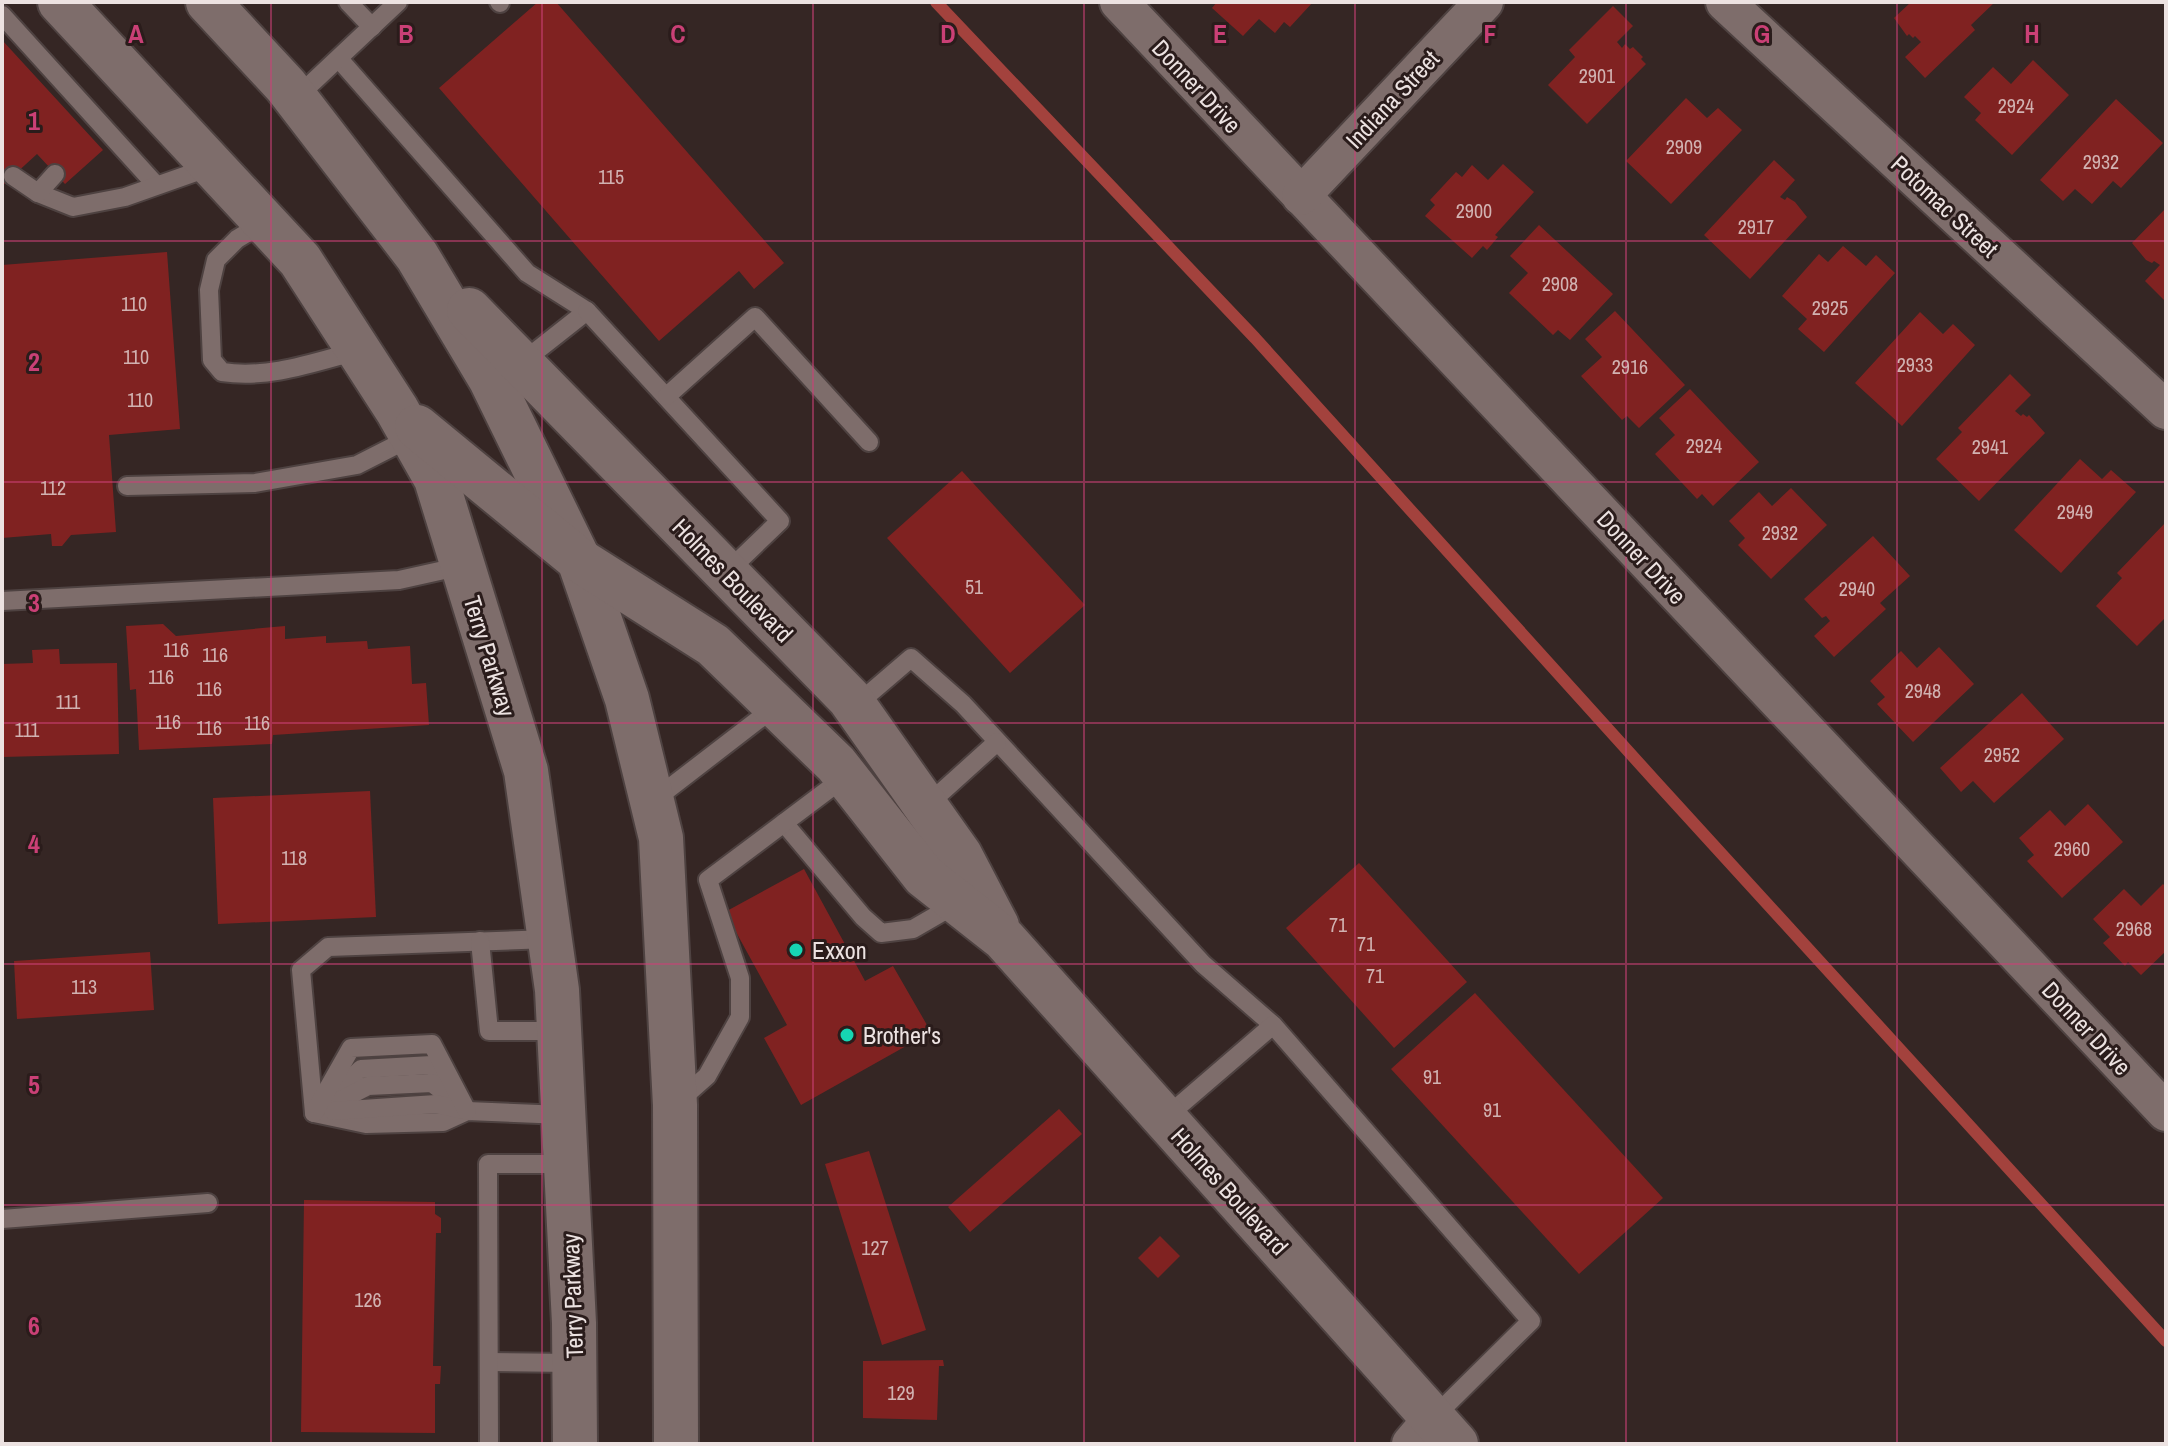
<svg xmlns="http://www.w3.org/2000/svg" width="2168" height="1446" viewBox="0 0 2168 1446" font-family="'Archivo Narrow',sans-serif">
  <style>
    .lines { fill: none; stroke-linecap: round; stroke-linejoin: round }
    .stream { stroke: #a3423d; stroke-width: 12 }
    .building { fill: #802221 }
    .service-casing { stroke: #4e4241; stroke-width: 22 }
    .minor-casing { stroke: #4e4241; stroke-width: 42 }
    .tertiary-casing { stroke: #4e4241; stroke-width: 48 }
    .service { stroke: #7e6d6b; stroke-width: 18 }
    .minor { stroke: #7e6d6b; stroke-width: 38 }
    .tertiary { stroke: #7e6d6b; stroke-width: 44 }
    .grid { fill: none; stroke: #ca4076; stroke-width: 2; stroke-opacity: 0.55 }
    .poi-dot { fill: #16d5b3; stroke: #2a1c1b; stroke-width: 3 }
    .labels { text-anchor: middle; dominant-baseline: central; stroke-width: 6; stroke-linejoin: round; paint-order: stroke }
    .number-label { font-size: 20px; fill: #d1b2b1 }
    .street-label { font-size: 24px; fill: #ece2e1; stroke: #2a1c1b }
    .poi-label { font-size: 24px; fill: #ece2e1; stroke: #2a1c1b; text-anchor: start }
    .grid-label { font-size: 26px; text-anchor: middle; font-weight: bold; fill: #ca4076; stroke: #2a1c1b; stroke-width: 6; stroke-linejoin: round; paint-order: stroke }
  </style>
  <rect width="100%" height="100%" fill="#352624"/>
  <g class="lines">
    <polyline class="stream" points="936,2 1255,338 1656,782 2166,1341"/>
  </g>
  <g class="building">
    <polygon points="538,2 556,2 784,263 754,289 739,271 659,341 439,88"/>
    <polygon points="1217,2 1313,2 1290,27 1284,22 1275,33 1259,19 1243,36 1212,8"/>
    <polygon points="1911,2 1995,2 1971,25 1975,30 1925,78 1905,57 1921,42 1915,36 1913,38 1909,34 1907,36 1894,18"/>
    <polygon points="1613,6 1633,26 1617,42 1622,48 1625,44 1630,49 1633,47 1643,57 1641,59 1646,64 1587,124 1548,85 1575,57 1569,50"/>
    <polygon points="2,40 103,150 65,184 37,154 2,186"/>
    <polygon points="2033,60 2069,95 2012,155 1975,120 1981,113 1964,97 1993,67 2011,84"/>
    <polygon points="1686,98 1707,118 1718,108 1742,130 1671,204 1626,161"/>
    <polygon points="2116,99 2163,143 2121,188 2113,181 2092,204 2075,189 2063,201 2040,180"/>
    <polygon points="1774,160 1795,180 1780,197 1785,200 1787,197 1795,202 1807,217 1750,279 1704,235"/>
    <polygon points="1503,164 1534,192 1495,235 1498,237 1487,250 1483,246 1472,258 1425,216 1435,205 1430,200 1456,172 1462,177 1472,165 1488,180"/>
    <polygon points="2166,208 2166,302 2145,281 2160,265 2154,261 2152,263 2146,260 2132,243"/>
    <polygon points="1539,225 1613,294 1570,340 1558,330 1553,335 1509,293 1528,273 1510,256"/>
    <polygon points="1843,246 1866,266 1876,255 1895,273 1824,352 1798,329 1807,319 1782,296 1819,254 1828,262"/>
    <polygon points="167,252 180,429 109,435 116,532 71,535 62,546 52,546 51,534 2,538 2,265"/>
    <polygon points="1615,311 1685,385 1639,428 1627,416 1622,420 1581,376 1602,357 1585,339"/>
    <polygon points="1920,312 1943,334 1953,324 1975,345 1902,426 1855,383"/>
    <polygon points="2010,374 2031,395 2015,411 2021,416 2023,414 2027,417 2029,415 2045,433 1979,501 1936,459 1962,432 1958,428"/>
    <polygon points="1690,389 1759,462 1713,506 1702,494 1697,499 1655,454 1675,435 1659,418"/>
    <polygon points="2080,459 2102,479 2111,470 2136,492 2061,573 2014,530"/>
    <polygon points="962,471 1085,605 1010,673 887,538"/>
    <polygon points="1791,488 1827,525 1771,579 1738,545 1745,538 1729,521 1759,492 1772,506"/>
    <polygon points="2166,522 2166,617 2137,646 2096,606 2122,578 2117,573"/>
    <polygon points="1873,536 1910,576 1880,603 1886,609 1834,657 1814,636 1830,621 1826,616 1822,618 1804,599"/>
    <polygon points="163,624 176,636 285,626 285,639 326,636 326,643 367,641 368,649 410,646 412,684 426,683 429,725 273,735 272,744 139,750 136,689 130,690 126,626"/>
    <polygon points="1939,647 1974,684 1913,742 1877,704 1885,697 1870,681 1901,651 1917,668"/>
    <polygon points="59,649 60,664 117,663 119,754 2,757 2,664 33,663 32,650"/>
    <polygon points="2022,693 2064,739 1994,803 1973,781 1961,792 1940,768"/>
    <polygon points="370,791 376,917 218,924 213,798"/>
    <polygon points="2088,804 2123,842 2062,898 2027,861 2034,855 2019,838 2050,810 2065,826"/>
    <polygon points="1359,863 1467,982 1394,1048 1286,928"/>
    <polygon points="804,869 865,981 893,966 931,1032 801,1105 764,1038 787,1025 725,912"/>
    <polygon points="2163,884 2166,887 2166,951 2141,975 2128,962 2125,966 2103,943 2110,937 2093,919 2124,889 2141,906"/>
    <polygon points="150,952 154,1010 17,1019 14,961"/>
    <polygon points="1475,993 1663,1198 1579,1274 1391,1069"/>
    <polygon points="1059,1109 1082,1134 970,1232 948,1207"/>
    <polygon points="869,1151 926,1330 882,1345 825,1164"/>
    <polygon points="304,1200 435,1202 435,1214 441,1218 441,1233 436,1233 433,1366 441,1366 440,1384 435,1384 435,1433 301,1432"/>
    <polygon points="1160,1236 1180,1256 1158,1278 1138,1258"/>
    <polygon points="943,1360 944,1366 939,1366 937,1420 863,1418 863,1361"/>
  </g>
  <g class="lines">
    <defs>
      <g id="service">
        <polyline points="348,2 372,27"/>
        <polyline points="499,2 500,3"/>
        <polyline points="2,15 156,185"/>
        <polyline points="339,59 527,273 587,311 521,363"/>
        <polyline points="296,98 398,2"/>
        <polyline points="13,176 38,193 73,207 125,197 210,167"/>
        <polyline points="38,193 55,174"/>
        <path d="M 265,222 L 237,239 L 216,260 L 209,290 L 212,360 L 222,372 C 269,379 312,363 357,351"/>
        <polyline points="587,311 780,521 726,573"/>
        <polyline points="667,396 755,317 869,442"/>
        <polyline points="127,486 255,483 357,465 412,437"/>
        <polyline points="2,601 399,580 462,566"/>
        <polyline points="855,706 911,658 963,704 1203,964 1273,1025"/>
        <polyline points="654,800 776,706"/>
        <polyline points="925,807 997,742"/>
        <polyline points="784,823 863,917 881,933 913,929 958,903"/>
        <polyline points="549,939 328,947 301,970 314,1113 366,1124 443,1122 467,1111 563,1115"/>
        <polyline points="480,941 489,1031 559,1031"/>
        <polyline points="328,1100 361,1069 432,1065 445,1082"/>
        <polyline points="680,1100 707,1076 740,1017 740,978 708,880 845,777"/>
        <polyline points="331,1105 368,1086 432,1083 449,1096"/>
        <polyline points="333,1111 436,1104 463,1110"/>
        <polyline points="314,1113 351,1048 432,1044 467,1111"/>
        <polyline points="1165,1118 1273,1025 1531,1321 1433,1418"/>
        <polyline points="2,1219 208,1203"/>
        <polyline points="489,1362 574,1363"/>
        <polyline points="489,1444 488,1164 566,1164"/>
      </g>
      <g id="minor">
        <polyline points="1119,2 2166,1112"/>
        <polyline points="1725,2 2166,410"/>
        <polyline points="1301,196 1484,2"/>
        <polyline points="1411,1444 1433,1418"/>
      </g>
      <g id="tertiary">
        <polyline points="60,2 300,260 397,410 436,479 526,771 557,990 574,1323 575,1444"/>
        <polyline points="208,2 286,86 417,256 491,380 579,560 627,699 661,838 675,1105 676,1444"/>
        <polyline points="469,310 849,698 960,855 997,926"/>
        <polyline points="417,427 579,560 713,645 836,764 924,876 1004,939 1456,1444"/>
      </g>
    </defs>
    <use href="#service" class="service-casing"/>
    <use href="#minor" class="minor-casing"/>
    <use href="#tertiary" class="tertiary-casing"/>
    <use href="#service" class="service"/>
    <use href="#minor" class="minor"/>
    <use href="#tertiary" class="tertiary"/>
  </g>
  <path class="grid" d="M 271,2 L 271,1444M 542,2 L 542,1444M 813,2 L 813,1444M 1084,2 L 1084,1444M 1355,2 L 1355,1444M 1626,2 L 1626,1444M 1897,2 L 1897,1444M 2,241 L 2166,241M 2,482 L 2166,482M 2,723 L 2166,723M 2,964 L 2166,964M 2,1205 L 2166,1205"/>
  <g class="poi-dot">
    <circle cx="796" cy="950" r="8"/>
    <circle cx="847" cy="1035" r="8"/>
  </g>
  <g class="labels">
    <g class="number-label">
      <text x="1597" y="75">2901</text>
      <text x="2016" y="105">2924</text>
      <text x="1684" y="146">2909</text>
      <text x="2101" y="161">2932</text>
      <text x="611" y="176">115</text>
      <text x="1474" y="210">2900</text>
      <text x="1756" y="226">2917</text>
      <text x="1560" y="283">2908</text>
      <text x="134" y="303">110</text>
      <text x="1830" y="307">2925</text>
      <text x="136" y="356">110</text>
      <text x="1915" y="364">2933</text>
      <text x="1630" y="366">2916</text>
      <text x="140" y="399">110</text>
      <text x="1704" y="445">2924</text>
      <text x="1990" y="446">2941</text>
      <text x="53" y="487">112</text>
      <text x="2075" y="511">2949</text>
      <text x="1780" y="532">2932</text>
      <text x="974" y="586">51</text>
      <text x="1857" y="588">2940</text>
      <text x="176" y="649">116</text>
      <text x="215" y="654">116</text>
      <text x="161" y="676">116</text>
      <text x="209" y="688">116</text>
      <text x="1923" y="690">2948</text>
      <text x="68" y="701">111</text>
      <text x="168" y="721">116</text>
      <text x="257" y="722">116</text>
      <text x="209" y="727">116</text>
      <text x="27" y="729">111</text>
      <text x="2002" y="754">2952</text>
      <text x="2072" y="848">2960</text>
      <text x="294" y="857">118</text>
      <text x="1338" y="924">71</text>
      <text x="2134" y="928">2968</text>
      <text x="1366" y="943">71</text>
      <text x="1375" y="975">71</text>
      <text x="84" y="986">113</text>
      <text x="1432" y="1076">91</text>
      <text x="1492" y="1109">91</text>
      <text x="875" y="1247">127</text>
      <text x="368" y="1299">126</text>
      <text x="901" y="1392">129</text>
    </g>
    <g class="street-label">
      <text transform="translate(1197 86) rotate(47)">Donner Drive</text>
      <text transform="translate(1392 99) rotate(-47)">Indiana Street</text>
      <text transform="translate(1945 206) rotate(43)">Potomac Street</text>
      <text transform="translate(1642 557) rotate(47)">Donner Drive</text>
      <text transform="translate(733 580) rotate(46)">Holmes Boulevard</text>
      <text transform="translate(490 656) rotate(73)">Terry Parkway</text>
      <text transform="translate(2087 1028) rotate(47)">Donner Drive</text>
      <text transform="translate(1230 1191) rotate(48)">Holmes Boulevard</text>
      <text transform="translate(572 1296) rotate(-92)">Terry Parkway</text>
    </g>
    <g class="poi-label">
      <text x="812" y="950">Exxon</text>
      <text x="863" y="1035">Brother's</text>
    </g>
  </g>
  <g class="grid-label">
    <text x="136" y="43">A</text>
    <text x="406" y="43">B</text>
    <text x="678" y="43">C</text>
    <text x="948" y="43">D</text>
    <text x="1220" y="43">E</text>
    <text x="1490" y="43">F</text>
    <text x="1762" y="43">G</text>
    <text x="2032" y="43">H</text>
    <text x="34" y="130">1</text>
    <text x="34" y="371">2</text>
    <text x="34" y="612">3</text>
    <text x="34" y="853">4</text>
    <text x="34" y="1094">5</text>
    <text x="34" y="1335">6</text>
  </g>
  <rect width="2168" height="1446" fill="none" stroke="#ece2e1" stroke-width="8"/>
</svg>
